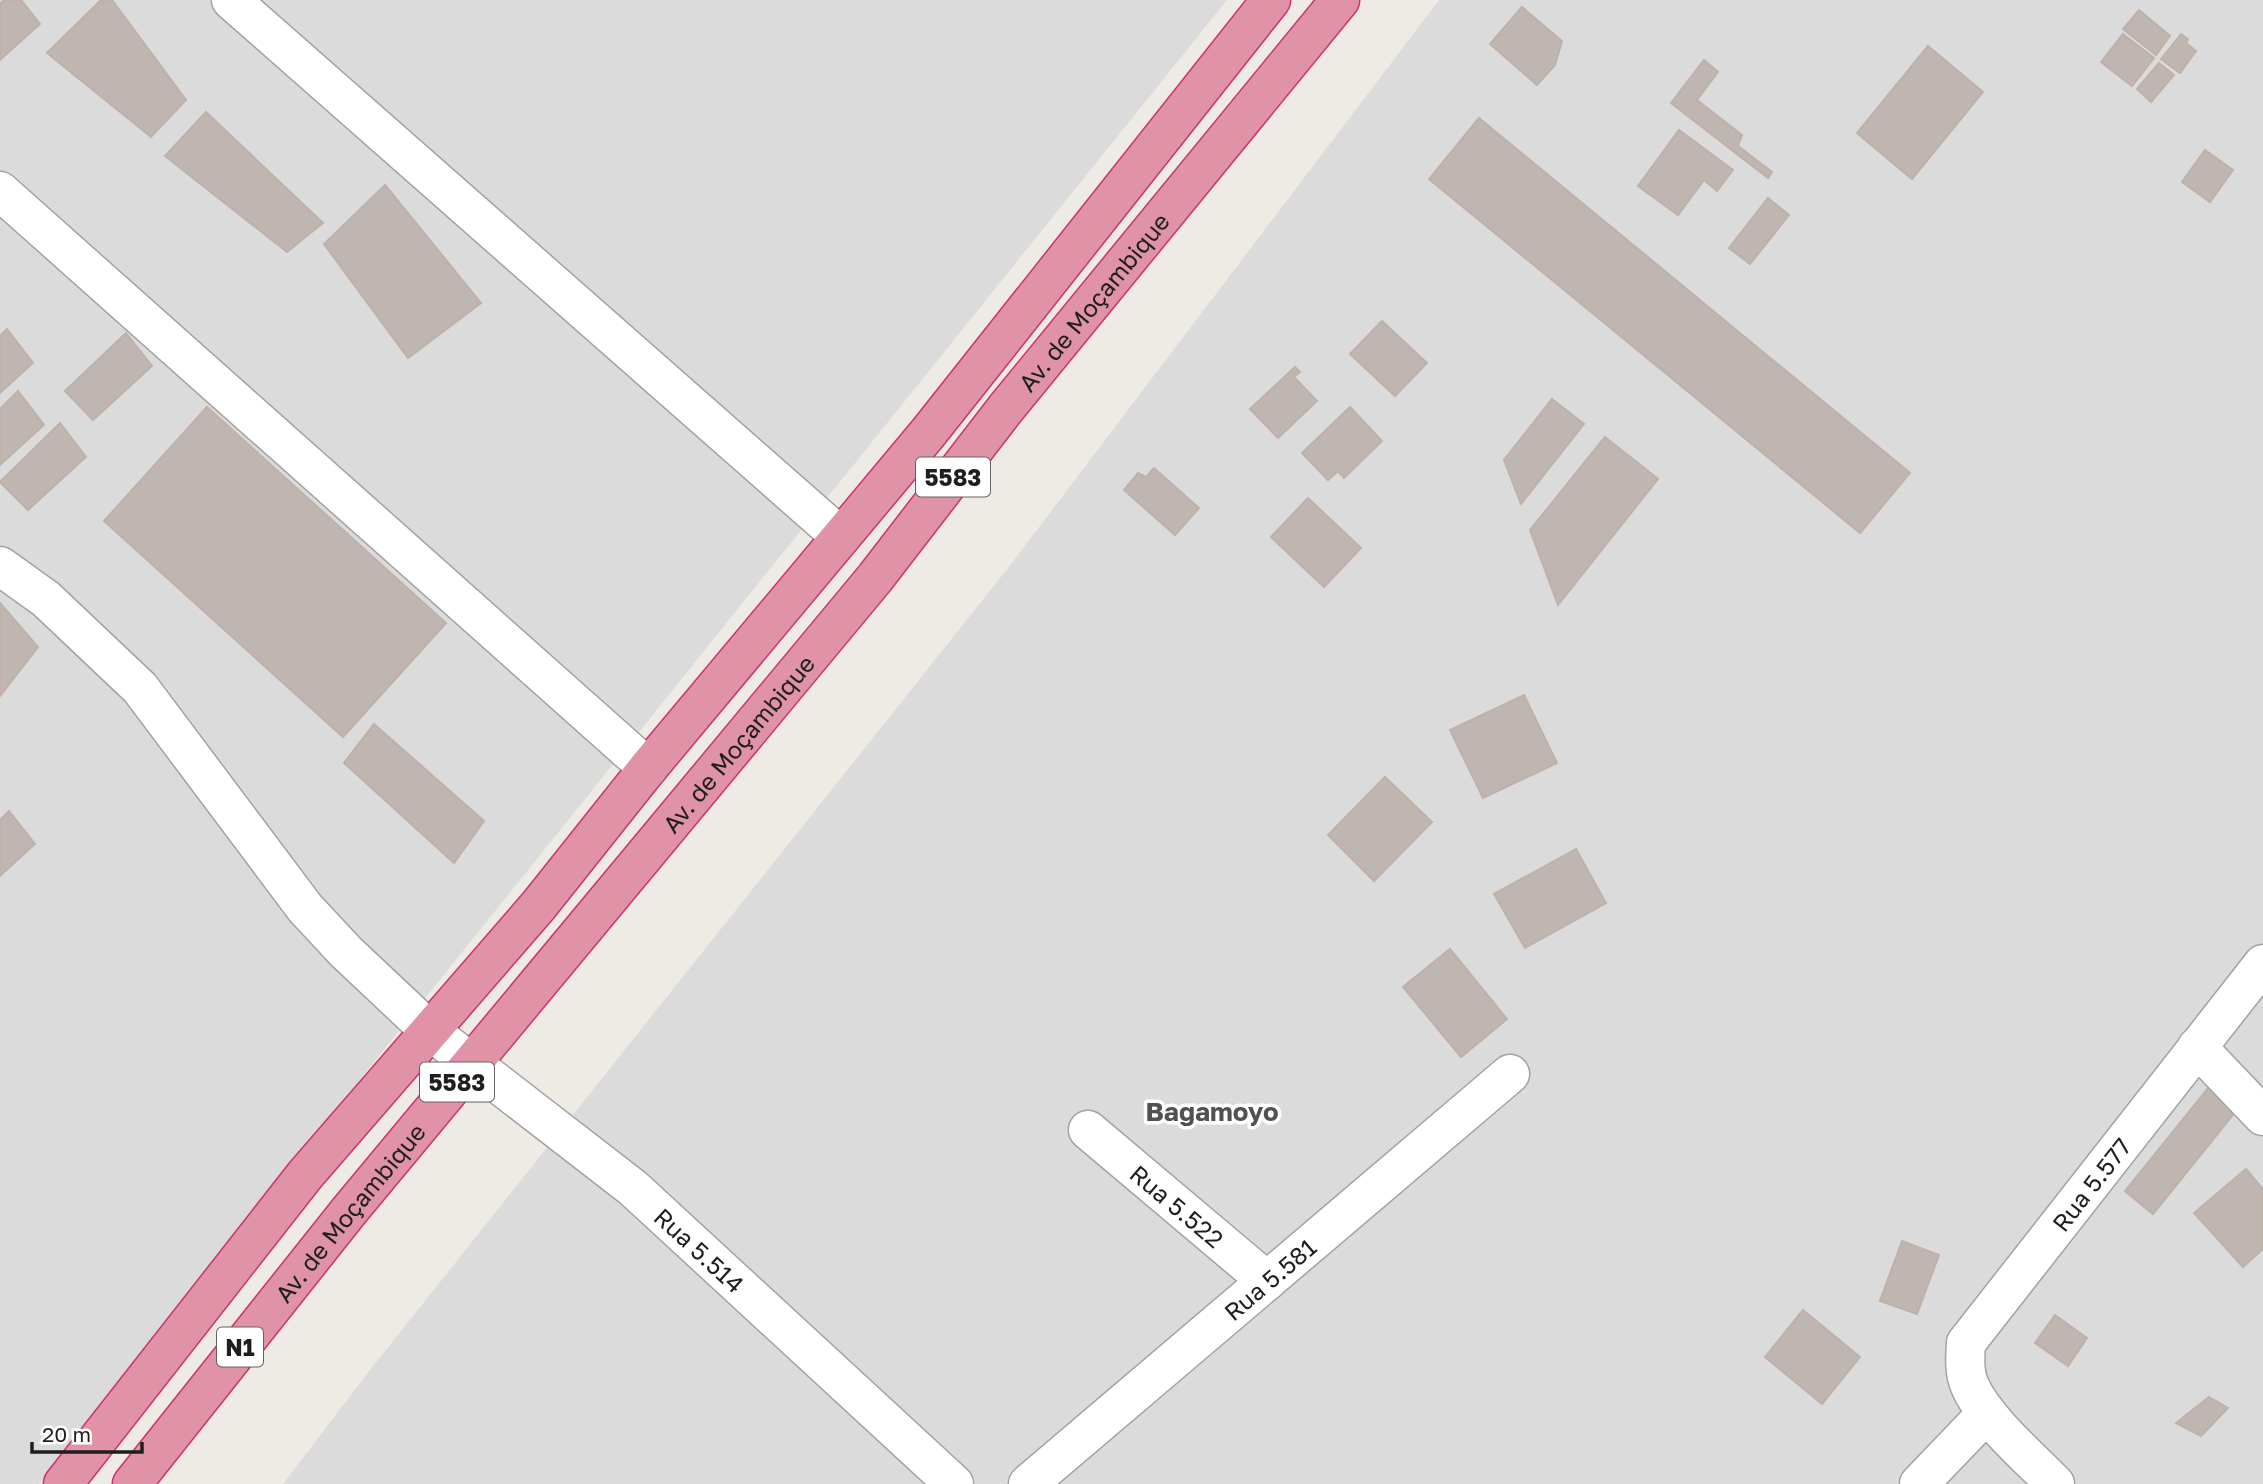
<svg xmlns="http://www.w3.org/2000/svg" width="2263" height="1484" viewBox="0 0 2263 1484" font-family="'Golos Text',sans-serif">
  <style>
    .residential { fill: #dcdbdb }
    .building { fill: #bfb6b2; stroke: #bfb1a9; stroke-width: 2 }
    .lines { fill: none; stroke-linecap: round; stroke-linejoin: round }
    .street-casing { stroke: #a2a2a2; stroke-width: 41 }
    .highway-casing { stroke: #cd3172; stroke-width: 41 }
    .street { stroke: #fff; stroke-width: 38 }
    .highway { stroke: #e092a7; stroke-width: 38 }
    .labels { text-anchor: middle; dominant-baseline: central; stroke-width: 7; stroke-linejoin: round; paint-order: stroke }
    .shield { fill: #fff; stroke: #626262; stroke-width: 2 }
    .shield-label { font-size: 23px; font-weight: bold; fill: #1e1e1e }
    .street-label { font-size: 24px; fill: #1e1e1e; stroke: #fff }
    .neighbourhood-label { font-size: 26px; font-weight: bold; fill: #515151; stroke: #fff }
  </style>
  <rect width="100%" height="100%" fill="#eeebe5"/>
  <g class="residential">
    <polygon points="0,0 1227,0 161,1327 39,1484 0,1484"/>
    <polygon points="1439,0 2263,0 2263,1484 283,1484 370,1370 1008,568"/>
  </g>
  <g class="building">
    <polygon points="4,0 21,0 40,24 0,60 0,4"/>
    <polygon points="101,0 112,0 186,100 151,137 47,53"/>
    <polygon points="1522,7 1562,41 1555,65 1537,85 1490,44"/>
    <polygon points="2139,10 2170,36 2156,55 2123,29"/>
    <polygon points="2123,34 2154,58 2132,86 2101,62"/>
    <polygon points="2181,34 2188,39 2186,43 2196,51 2180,73 2161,59"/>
    <polygon points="1928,46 1983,92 1912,179 1857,133"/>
    <polygon points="1704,60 1718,72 1697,100 1742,135 1738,146 1772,172 1768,178 1671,103"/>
    <polygon points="2159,63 2174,75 2151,102 2137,89"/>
    <polygon points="206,112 323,223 287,252 165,156"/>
    <polygon points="1479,118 1910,473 1860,533 1429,179"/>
    <polygon points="1679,130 1733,170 1717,191 1704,180 1678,215 1638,186"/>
    <polygon points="2205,150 2233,170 2210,202 2182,182"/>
    <polygon points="385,185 481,303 408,358 324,244"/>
    <polygon points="1768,198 1789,215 1750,264 1729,248"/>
    <polygon points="1382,321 1427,363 1395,396 1350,354"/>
    <polygon points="7,329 33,363 0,393 0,336"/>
    <polygon points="126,333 152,366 93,420 65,391"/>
    <polygon points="1295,367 1300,372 1294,377 1317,401 1278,438 1250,409"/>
    <polygon points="18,391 44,425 0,465 0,409"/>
    <polygon points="1552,399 1584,424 1521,504 1504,460"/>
    <polygon points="207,407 446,623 343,737 104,521"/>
    <polygon points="1350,407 1382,441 1344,478 1338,471 1328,480 1302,453"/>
    <polygon points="60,423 86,457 28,510 0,482"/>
    <polygon points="1605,437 1658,479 1558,605 1530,530"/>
    <polygon points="1154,468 1199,508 1175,535 1124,490 1138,473 1146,477"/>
    <polygon points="1308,498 1361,548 1324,587 1271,537"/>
    <polygon points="0,603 38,647 0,696"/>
    <polygon points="1524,695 1557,763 1483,798 1450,730"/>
    <polygon points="374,724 484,821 454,863 344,763"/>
    <polygon points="1385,777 1432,822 1374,881 1328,835"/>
    <polygon points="9,811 35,844 0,876 0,820"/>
    <polygon points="1576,849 1606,903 1525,948 1494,894"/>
    <polygon points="1450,949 1507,1019 1461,1057 1403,987"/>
    <polygon points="2209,1087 2237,1110 2153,1214 2125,1191"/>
    <polygon points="2246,1169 2263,1189 2263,1249 2243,1267 2194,1213"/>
    <polygon points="1902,1241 1939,1255 1917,1314 1880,1301"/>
    <polygon points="1803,1310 1860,1357 1822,1404 1765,1357"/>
    <polygon points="2055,1315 2087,1338 2068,1366 2035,1343"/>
    <polygon points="2209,1397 2228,1408 2201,1436 2176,1423"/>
  </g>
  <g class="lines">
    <defs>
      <g id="street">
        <polyline points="231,0 841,537"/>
        <polyline points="0,191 648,768"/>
        <path id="s1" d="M 0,566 L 46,599 L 140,688 L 305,908 L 346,952 L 430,1031 L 633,1188 L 954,1484"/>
        <polyline points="2197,1047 2263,1116"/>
        <path id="s2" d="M 1088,1130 L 1267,1281"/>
        <path id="s3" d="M 1028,1484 L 1510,1074"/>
        <polyline points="1919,1484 1987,1413"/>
        <path id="s4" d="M 2055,1484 C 2030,1458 1984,1419 1970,1386 C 1964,1373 1965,1358 1966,1343 L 2263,964"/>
      </g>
      <g id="highway">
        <polyline points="63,1484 305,1175 539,905 648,768 928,433 1271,0"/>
        <path id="s5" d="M 132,1484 L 349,1211 L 875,578 L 1006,408 L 1340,0"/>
      </g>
    </defs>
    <use href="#street" class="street-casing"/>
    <use href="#highway" class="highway-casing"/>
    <use href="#street" class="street"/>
    <use href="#highway" class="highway"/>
  </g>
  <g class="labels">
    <g class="shield">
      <rect x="916" y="457.5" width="74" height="39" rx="5"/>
      <rect x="420" y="1062.5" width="74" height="39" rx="5"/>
      <rect x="217" y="1327.5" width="46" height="39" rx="5"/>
    </g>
    <g class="shield-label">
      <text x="953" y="477">5583</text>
      <text x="457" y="1082">5583</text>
      <text x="240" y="1347">N1</text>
    </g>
    <g class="street-label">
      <text stroke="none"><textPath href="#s5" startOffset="1524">Av. de Moçambique</textPath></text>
      <text stroke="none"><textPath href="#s5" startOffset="957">Av. de Moçambique</textPath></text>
      <text stroke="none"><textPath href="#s4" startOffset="376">Rua 5.577</textPath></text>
      <text stroke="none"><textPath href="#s2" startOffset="117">Rua 5.522</textPath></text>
      <text stroke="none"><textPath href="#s5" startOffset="348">Av. de Moçambique</textPath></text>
      <text stroke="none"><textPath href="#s1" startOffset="984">Rua 5.514</textPath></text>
      <text stroke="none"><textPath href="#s3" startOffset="317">Rua 5.581</textPath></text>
    </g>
    <g class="neighbourhood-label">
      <text x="1212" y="1111">Bagamoyo</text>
    </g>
  </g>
  <path d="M32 1442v10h110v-10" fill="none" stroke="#1e1e1e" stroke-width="3.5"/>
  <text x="42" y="1442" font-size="21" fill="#1e1e1e" stroke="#ffffff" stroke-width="5" paint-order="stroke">20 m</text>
</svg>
